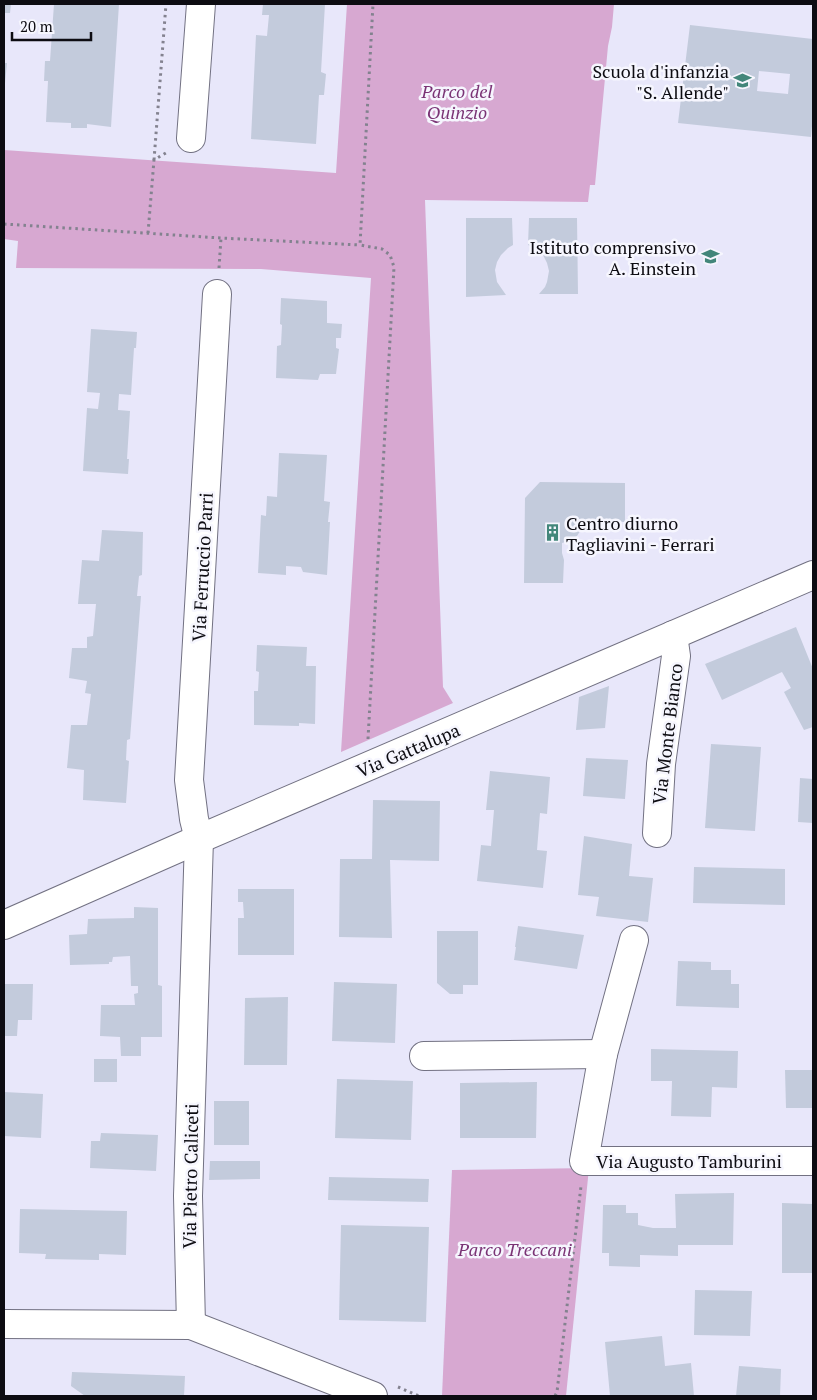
<svg xmlns="http://www.w3.org/2000/svg" width="817" height="1400" viewBox="0 0 817 1400" font-family="'PT Serif',serif">
  <style>
    .green { fill: #d7a8d1 }
    .building { fill: #c3cbdc; fill-rule: evenodd }
    .lines { fill: none; stroke-linecap: round; stroke-linejoin: round }
    .street-casing { stroke: #727182; stroke-width: 30 }
    .path { stroke: #83828f; stroke-width: 3; stroke-dasharray: 2.5 4; stroke-linecap: butt }
    .street { stroke: #fff; stroke-width: 28 }
    .labels { text-anchor: middle; dominant-baseline: central; stroke-width: 5; stroke-linejoin: round; paint-order: stroke }
    .poi-label { font-size: 18px; fill: #0d0c12; stroke: #f6f6fe; text-anchor: end }
    .park-label { font-size: 18px; font-style: italic; fill: #7a3375; stroke: #f6f6fe }
    .street-label { font-size: 18px; fill: #0d0c12; stroke: #f6f6fe }
  </style>
  <rect width="100%" height="100%" fill="#e8e7fa"/>
  <g class="green">
    <polygon points="347,4 614,4 612,27 608,46 595,185 590,185 588,202 425,200 443,687 453,703 341,752 371,278 261,269 16,268 18,241 4,239 4,150 336,173"/>
    <polygon points="589,1168 566,1396 442,1396 452,1170"/>
  </g>
  <g class="building">
    <polygon points="4,4 11,4 10,13 4,13"/>
    <polygon points="54,4 119,4 111,127 87,124 87,128 71,128 71,123 46,122 48,81 44,81 45,61 50,61"/>
    <polygon points="263,4 325,4 321,72 326,74 324,95 319,95 316,144 251,139 256,35 267,36 269,15 262,15"/>
    <path d="M 690,25 L 813,39 L 813,115 L 811,137 L 678,123 ZM 759,71 L 790,74 L 788,94 L 757,91 Z"/>
    <polygon points="4,63 7,63 5,83 4,83"/>
    <polygon points="466,218 512,218 513,245 508,248 501,255 497,262 495,270 497,282 506,295 466,297"/>
    <polygon points="529,218 577,218 578,294 539,294 545,287 547,282 549,271 547,263 543,255 535,248 528,245"/>
    <polygon points="281,298 327,301 327,323 342,324 341,338 336,338 336,348 339,349 336,374 320,374 318,380 276,378 277,346 281,345 282,325 280,324"/>
    <polygon points="91,329 137,332 136,348 134,348 131,395 119,394 118,410 130,411 127,459 129,459 128,474 83,471 87,408 98,409 100,393 87,392"/>
    <polygon points="279,453 327,455 324,501 330,502 328,522 330,522 327,575 303,572 301,567 286,566 286,575 258,573 261,515 266,516 267,496 277,497"/>
    <polygon points="540,482 625,483 625,522 585,520 582,528 577,536 568,541 562,543 562,553 564,560 563,583 524,583 525,498"/>
    <polygon points="102,530 143,532 142,575 139,576 137,596 141,596 130,739 127,740 126,760 129,761 126,803 83,800 84,770 67,768 71,725 87,725 91,694 85,693 87,681 69,678 72,648 87,648 87,637 93,636 96,604 78,604 82,560 99,561"/>
    <polygon points="796,627 813,669 813,727 804,730 784,692 791,688 782,672 722,700 705,664"/>
    <polygon points="257,645 307,647 306,666 316,666 315,724 299,723 299,726 254,725 254,691 258,691 259,672 256,671"/>
    <polygon points="609,686 605,728 576,730 579,697"/>
    <polygon points="711,744 761,747 755,831 705,828"/>
    <polygon points="586,758 628,760 625,799 583,796"/>
    <polygon points="490,771 550,777 547,814 540,813 537,850 547,851 543,888 477,881 481,845 491,846 494,810 486,810"/>
    <polygon points="800,778 813,779 813,823 798,822"/>
    <polygon points="373,800 440,801 439,861 390,860 392,938 339,937 340,859 372,859"/>
    <polygon points="584,836 632,844 629,876 653,878 648,922 596,916 599,897 578,895"/>
    <polygon points="694,867 785,869 785,905 693,903"/>
    <polygon points="238,889 294,889 294,955 238,955 238,918 244,918 243,902 238,902"/>
    <polygon points="134,907 158,908 158,985 162,986 162,1037 141,1037 141,1056 121,1056 120,1037 100,1036 101,1005 135,1005 134,994 138,993 138,986 131,986 130,956 113,957 112,962 109,962 109,964 70,965 69,935 87,934 88,919 134,918"/>
    <polygon points="518,926 584,935 577,969 514,960 516,947 515,947"/>
    <polygon points="437,931 478,931 478,985 463,985 463,994 450,994 437,983"/>
    <polygon points="678,961 711,962 711,970 731,970 731,984 739,984 739,1008 676,1006"/>
    <polygon points="334,982 397,984 395,1043 332,1041"/>
    <polygon points="4,984 33,984 32,1020 18,1020 17,1036 4,1036"/>
    <polygon points="288,997 287,1065 244,1065 245,998"/>
    <polygon points="651,1049 738,1051 737,1088 712,1087 711,1117 671,1116 672,1081 651,1081"/>
    <rect x="94" y="1059" width="23" height="23"/>
    <polygon points="785,1070 813,1070 813,1108 786,1108"/>
    <polygon points="337,1079 413,1081 411,1140 335,1138"/>
    <polygon points="537,1082 536,1138 460,1138 460,1083"/>
    <polygon points="4,1092 43,1094 41,1138 4,1136"/>
    <rect x="214" y="1101" width="35" height="44"/>
    <polygon points="101,1133 158,1135 156,1171 90,1168 91,1141 100,1141"/>
    <polygon points="210,1161 260,1161 260,1179 209,1180"/>
    <polygon points="329,1177 429,1179 428,1202 328,1200"/>
    <polygon points="734,1193 733,1245 678,1245 678,1256 640,1255 640,1267 609,1266 609,1253 602,1253 603,1205 626,1205 626,1213 638,1213 638,1225 653,1228 676,1228 675,1194"/>
    <polygon points="782,1203 813,1204 813,1273 782,1273"/>
    <polygon points="20,1209 127,1211 126,1255 99,1254 99,1260 45,1259 46,1254 19,1253"/>
    <polygon points="341,1225 429,1227 426,1322 339,1320"/>
    <polygon points="695,1290 752,1291 750,1336 694,1335"/>
    <polygon points="662,1336 665,1366 691,1363 694,1396 610,1396 605,1342"/>
    <polygon points="739,1366 781,1369 780,1396 736,1396"/>
    <polygon points="72,1372 185,1376 184,1396 85,1396 71,1386"/>
  </g>
  <g class="lines">
    <defs>
      <g id="street">
        <polyline points="191,138 201,4"/>
        <polyline points="657,833 661,764 676,656 673,635"/>
        <polyline points="4,925 199,839 813,575"/>
        <polyline points="634,940 603,1054 584,1161 813,1161"/>
        <polyline points="424,1056 603,1054"/>
        <polyline points="4,1324 191,1325 373,1396"/>
        <polyline points="191,1325 188,1196 199,839 194,819 189,780 217,294"/>
      </g>
    </defs>
    <use href="#street" class="street-casing"/>
    <g class="path">
      <polyline points="154,160 166,4"/>
      <polyline points="4,224 221,238 360,245"/>
      <polyline points="148,233 154,160 169,151"/>
      <polyline points="219,268 221,238"/>
      <polyline points="368,739 394,267 390,255 382,249 360,245 373,4"/>
      <polyline points="398,1387 419,1396"/>
      <polyline points="555,1396 557,1392 581,1186"/>
    </g>
    <use href="#street" class="street"/>
  </g>
  <defs>
    <symbol id="school-bare" viewBox="-9 -9 18 18"><path d="M0-5L7-2L0 1L-7-2ZM-4 1L0 2.5L4 1V4Q0 6-4 4Z" fill="#42867a" stroke="#f6f6fe" stroke-width="2.5" paint-order="stroke"/></symbol>
    <symbol id="building-bare" viewBox="-9 -9 18 18"><path d="M-4-6H4V6H1V3H-1V6H-4ZM-2.5-4.3h1.7v1.8h-1.7ZM.8-4.3h1.7v1.8H.8ZM-2.5-1h1.7V.8h-1.7ZM.8-1h1.7V.8H.8Z" fill="#42867a" stroke="#f6f6fe" stroke-width="2.5" paint-order="stroke"/></symbol>
  </defs>
  <g fill-rule="evenodd">
    <use href="#school-bare" x="730" y="68" width="25" height="25"/>
    <use href="#school-bare" x="698" y="244" width="25" height="25"/>
    <use href="#building-bare" x="540" y="520" width="25" height="25"/>
  </g>
  <g class="labels">
    <g class="poi-label">
      <text x="729" y="71">Scuola d'infanzia<tspan x="729" dy="21">"S. Allende"</tspan></text>
      <text x="696" y="247">Istituto comprensivo<tspan x="696" dy="21">A. Einstein</tspan></text>
      <text x="566" y="523" text-anchor="start">Centro diurno<tspan x="566" dy="21">Tagliavini - Ferrari</tspan></text>
    </g>
    <g class="park-label">
      <text x="457" y="91">Parco del<tspan x="457" dy="21">Quinzio</tspan></text>
      <text x="515" y="1249">Parco Treccani</text>
    </g>
    <g class="street-label">
      <text transform="translate(202 567) rotate(-87)">Via Ferruccio Parri</text>
      <text transform="translate(667 734) rotate(-83)">Via Monte Bianco</text>
      <text transform="translate(408 750) rotate(-23)">Via Gattalupa</text>
      <text x="689" y="1161">Via Augusto Tamburini</text>
      <text transform="translate(190 1176) rotate(-89)">Via Pietro Caliceti</text>
    </g>
  </g>
  <rect width="817" height="1400" fill="none" stroke="#0d0c12" stroke-width="10"/>
  <path d="M12 32v8h79v-8" fill="none" stroke="#0d0c12" stroke-width="2.5"/>
  <text x="20" y="32" font-size="15" fill="#0d0c12" stroke="#f6f6fe" stroke-width="4" paint-order="stroke">20 m</text>
</svg>
